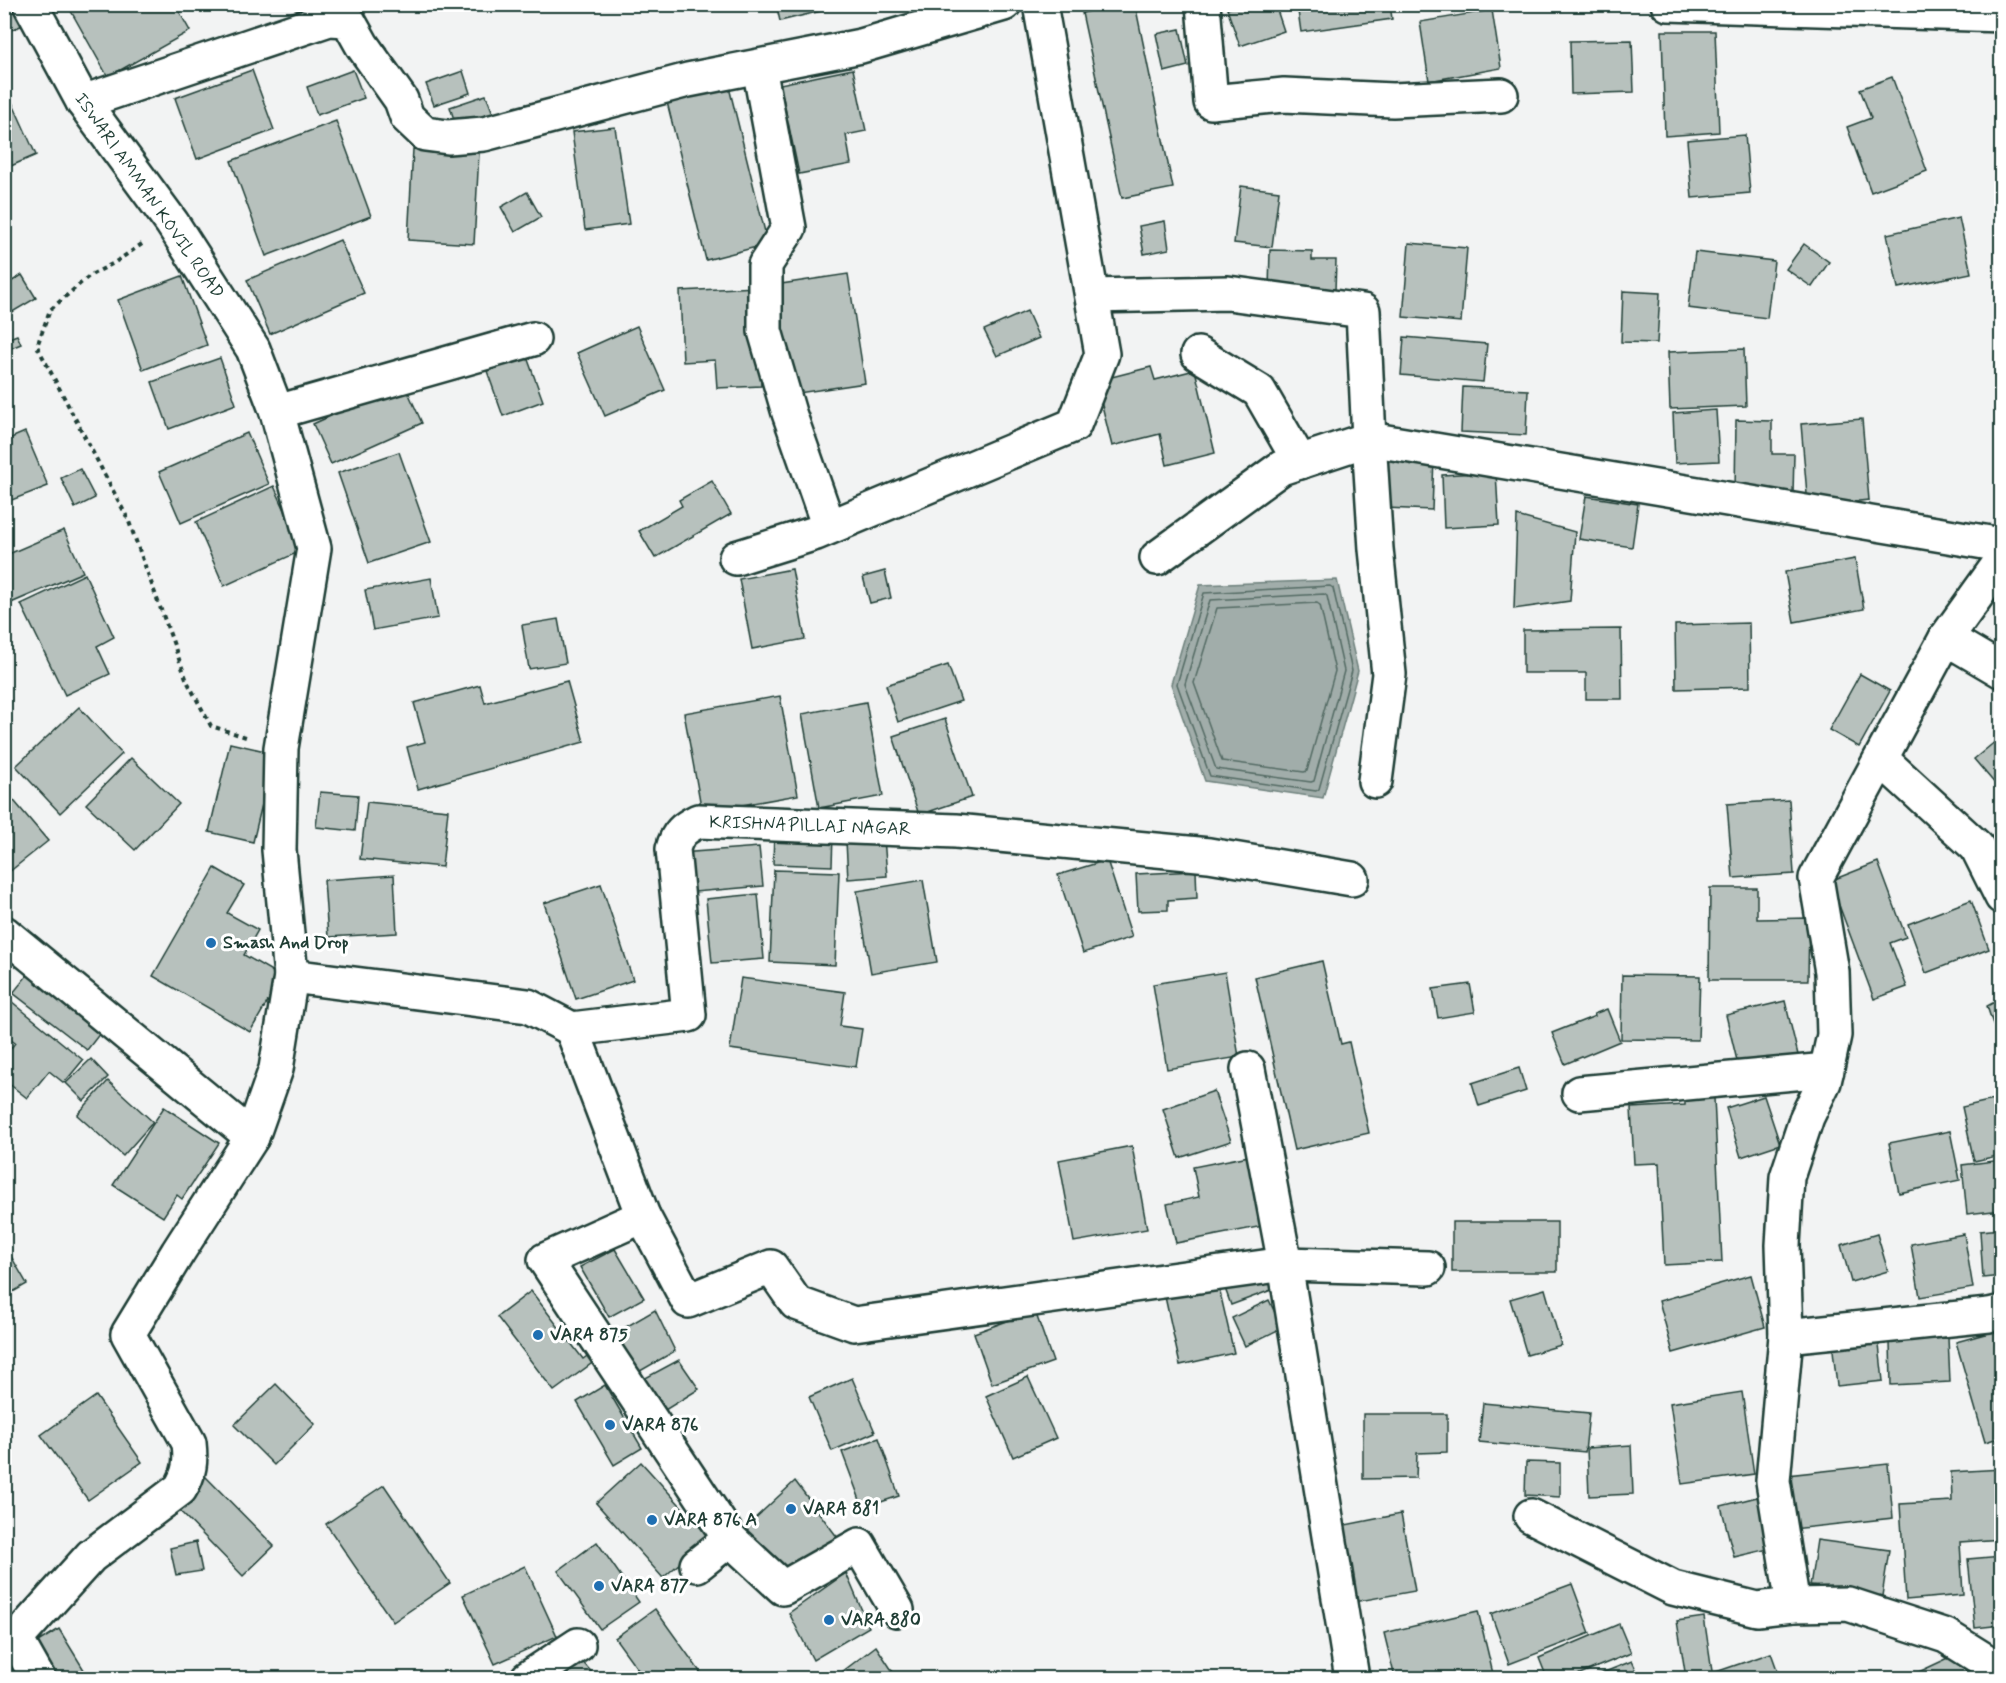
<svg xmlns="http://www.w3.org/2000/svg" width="2006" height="1683" viewBox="0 0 2006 1683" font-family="Mynerve,sans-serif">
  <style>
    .water { fill: #a1adaa; stroke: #6d807b; stroke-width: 1.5 }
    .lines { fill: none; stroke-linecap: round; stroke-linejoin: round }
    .shore { stroke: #536a63; stroke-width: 1.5 }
    .building { fill: #b7c1bd; stroke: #1f3d34; stroke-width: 1.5 }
    .minor-casing { stroke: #1f3d34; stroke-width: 38 }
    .path { stroke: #1f3d34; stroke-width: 4; stroke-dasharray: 4.5 4.5; stroke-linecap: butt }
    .minor { stroke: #fff; stroke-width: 33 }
    .poi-dot { fill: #1f6fb2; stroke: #fff; stroke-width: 2 }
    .labels { text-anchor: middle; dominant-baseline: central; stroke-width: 6; stroke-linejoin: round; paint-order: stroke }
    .street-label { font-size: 18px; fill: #1f3d34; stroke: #fff }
    .poi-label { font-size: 18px; font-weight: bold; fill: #1f3d34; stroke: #fff; text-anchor: start }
  </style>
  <rect width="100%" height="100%" fill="#f2f3f3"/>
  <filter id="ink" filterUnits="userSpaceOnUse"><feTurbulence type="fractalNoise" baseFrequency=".0167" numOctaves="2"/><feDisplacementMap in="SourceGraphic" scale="12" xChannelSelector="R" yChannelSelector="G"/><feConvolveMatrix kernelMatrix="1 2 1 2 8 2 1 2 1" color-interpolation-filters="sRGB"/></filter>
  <g filter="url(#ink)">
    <polygon class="water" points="1337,580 1358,671 1323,798 1205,781 1171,684 1200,585"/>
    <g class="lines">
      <g class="shore">
        <polygon points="1330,586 1333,588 1352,671 1319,789 1316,791 1210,776 1177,684 1204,593"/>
        <polygon points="1324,594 1327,596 1344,671 1314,781 1311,782 1216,769 1185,684 1210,600"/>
        <polygon points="1317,603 1320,605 1335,671 1307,771 1304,772 1222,761 1194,683 1217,608"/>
      </g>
    </g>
    <g class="building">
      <polygon points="4,4 22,4 30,22 4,33"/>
      <polygon points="67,4 175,4 190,31 108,77"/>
      <polygon points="776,4 850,4 780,21"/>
      <polygon points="1122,4 1135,4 1173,188 1122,198 1082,13"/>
      <polygon points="1240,4 1275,4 1284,31 1240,46 1227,9"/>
      <polygon points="1297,4 1390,4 1392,19 1301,32"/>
      <polygon points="1492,10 1501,68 1429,81 1420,22"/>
      <polygon points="1180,29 1188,66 1164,72 1156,34"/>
      <polygon points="1662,31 1715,31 1719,132 1665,136"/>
      <polygon points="1632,40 1634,92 1571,94 1570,41"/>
      <polygon points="853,69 866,131 846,135 851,164 799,174 780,84"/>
      <polygon points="252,70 274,130 197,159 175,98"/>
      <polygon points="353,70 364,98 317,115 307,87"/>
      <polygon points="463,71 470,93 434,105 426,84"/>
      <polygon points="1892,77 1927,171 1871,192 1847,127 1871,118 1860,89"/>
      <polygon points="729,87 768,244 706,260 667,102"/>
      <polygon points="486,95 494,116 457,129 450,107"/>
      <polygon points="12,102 36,155 4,169 4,106"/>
      <polygon points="336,121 371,216 266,256 231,161"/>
      <polygon points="615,127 629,224 585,230 572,132"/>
      <polygon points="1745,135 1750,193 1692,198 1687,140"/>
      <polygon points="413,149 479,153 474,244 408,240"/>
      <polygon points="1241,186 1279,191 1272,247 1234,243"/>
      <polygon points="527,192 541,217 515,232 501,207"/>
      <polygon points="1959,218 1971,273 1898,288 1887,234"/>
      <polygon points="1165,221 1169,249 1144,254 1139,226"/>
      <polygon points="340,240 364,293 270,334 247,280"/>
      <polygon points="1409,243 1467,248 1461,322 1403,317"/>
      <polygon points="1804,244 1829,262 1812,287 1786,269"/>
      <polygon points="1270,250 1312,251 1312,260 1336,260 1335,291 1269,290"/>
      <polygon points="1695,252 1774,261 1767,318 1688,308"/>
      <polygon points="848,274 865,383 785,395 768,286"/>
      <polygon points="22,275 36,298 4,317 4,286"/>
      <polygon points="182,276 207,345 143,370 118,300"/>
      <polygon points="756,287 761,386 717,388 715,360 683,362 680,291"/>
      <polygon points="1623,291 1660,293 1657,343 1621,342"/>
      <polygon points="1027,311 1039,338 997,356 984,330"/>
      <polygon points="637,326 665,390 605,416 577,353"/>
      <polygon points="17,335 21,344 4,351 4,340"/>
      <polygon points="1404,337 1487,344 1483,382 1401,375"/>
      <polygon points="1744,349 1746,406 1670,409 1668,352"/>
      <polygon points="527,357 543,401 503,416 487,371"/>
      <polygon points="220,358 236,404 169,429 152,382"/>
      <polygon points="1151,367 1155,380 1195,370 1215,453 1167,465 1160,434 1112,446 1096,381"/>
      <polygon points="404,383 422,423 331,464 313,424"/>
      <polygon points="1463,387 1528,390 1526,435 1461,432"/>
      <polygon points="1716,410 1719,461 1675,463 1673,413"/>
      <polygon points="1862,419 1869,500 1808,506 1801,424"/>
      <polygon points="1736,420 1772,421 1772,454 1794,454 1793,494 1735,493"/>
      <polygon points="25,432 48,486 4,503 4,441"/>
      <polygon points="247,433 269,484 181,523 159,472"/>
      <polygon points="399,452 431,542 369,563 338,473"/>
      <polygon points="1388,456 1434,458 1432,510 1385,508"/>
      <polygon points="80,469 95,498 75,508 61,478"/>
      <polygon points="1496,472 1499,525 1444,528 1442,475"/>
      <polygon points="712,481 731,514 655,558 639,531 682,506 679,500"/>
      <polygon points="274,486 303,550 224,586 196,522"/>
      <polygon points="1586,496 1638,504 1632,547 1579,539"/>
      <polygon points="1517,516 1575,532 1570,601 1514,609"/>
      <polygon points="64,530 83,572 4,606 4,556"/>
      <polygon points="1855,559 1864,609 1794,622 1785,572"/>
      <polygon points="792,569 805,639 752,649 739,579"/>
      <polygon points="885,571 891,598 870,603 863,577"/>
      <polygon points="85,574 114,637 97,646 110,674 65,695 21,604"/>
      <polygon points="431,578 438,618 373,630 365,590"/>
      <polygon points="558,619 566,663 529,669 522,625"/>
      <polygon points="1749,623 1750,687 1676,689 1675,625"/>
      <polygon points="1621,629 1622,699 1586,699 1586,673 1523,673 1523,630"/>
      <polygon points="948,665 961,701 898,722 886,685"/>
      <polygon points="1860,674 1890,691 1859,747 1829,730"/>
      <polygon points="567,681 584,742 418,789 407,747 425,742 414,703 480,685 485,703"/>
      <polygon points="780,696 798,795 702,812 684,713"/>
      <polygon points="866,702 883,796 819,808 802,714"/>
      <polygon points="79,707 122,754 60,813 16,766"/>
      <polygon points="945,719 972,797 919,815 893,736"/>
      <polygon points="2002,736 2002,792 1974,759"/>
      <polygon points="230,743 274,753 253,842 209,832"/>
      <polygon points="131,758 179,804 135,850 86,804"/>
      <polygon points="4,789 48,841 4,876"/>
      <polygon points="320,792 358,795 355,831 316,827"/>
      <polygon points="1789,800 1794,874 1733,878 1727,804"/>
      <polygon points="367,802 448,810 442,867 360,859"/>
      <polygon points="774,832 833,834 832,866 773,864"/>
      <polygon points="884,838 887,876 848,879 846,841"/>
      <polygon points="759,847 763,886 683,893 680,853"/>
      <polygon points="1107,860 1132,937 1083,953 1058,875"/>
      <polygon points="1878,862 1906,937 1890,943 1907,987 1874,999 1830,881"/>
      <polygon points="215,868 244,885 227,913 258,930 244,955 282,977 250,1032 153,976"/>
      <polygon points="774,870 839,872 835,965 770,962"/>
      <polygon points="1196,871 1197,898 1168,900 1168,910 1138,911 1136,874"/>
      <polygon points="394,875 397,933 328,937 324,880"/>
      <polygon points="923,880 937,962 871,973 857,891"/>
      <polygon points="601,884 633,980 576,999 544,903"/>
      <polygon points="1710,888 1757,888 1757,919 1809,918 1808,980 1709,980"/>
      <polygon points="758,894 764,959 712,963 706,899"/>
      <polygon points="1971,900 1989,949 1926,973 1908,924"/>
      <polygon points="1322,961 1341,1044 1349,1042 1369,1133 1294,1150 1255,977"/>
      <polygon points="1225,972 1239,1057 1167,1069 1153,984"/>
      <polygon points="29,973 104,1028 87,1050 13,993"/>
      <polygon points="1622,975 1700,976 1698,1040 1621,1039"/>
      <polygon points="741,978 845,992 840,1026 862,1029 856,1067 730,1049"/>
      <polygon points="1470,984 1475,1012 1438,1018 1433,989"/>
      <polygon points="2002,998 2002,1052 1987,1006"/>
      <polygon points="11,1001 83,1060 64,1083 49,1071 27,1098 4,1080 4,1057 15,1043 4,1035 4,1008"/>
      <polygon points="1785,1001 1799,1059 1740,1073 1726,1015"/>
      <polygon points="1607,1009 1620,1041 1565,1064 1552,1033 1595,1016 1594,1014"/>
      <polygon points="91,1059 108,1077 84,1101 66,1083"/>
      <polygon points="1519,1068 1526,1091 1479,1106 1472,1083"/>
      <polygon points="108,1081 153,1122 123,1156 77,1115"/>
      <polygon points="1214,1091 1231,1141 1179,1158 1163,1109"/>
      <polygon points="1764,1096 1780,1144 1741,1157 1726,1108"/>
      <polygon points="1714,1098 1722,1262 1664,1265 1659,1163 1634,1164 1631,1108 1685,1105 1685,1100"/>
      <polygon points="2002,1098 2002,1155 1974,1161 1962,1107"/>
      <polygon points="164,1107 219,1143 182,1199 177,1195 163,1217 113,1185"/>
      <polygon points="1950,1131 1960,1180 1899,1193 1889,1143"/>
      <polygon points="1132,1146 1147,1229 1074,1242 1059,1160"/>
      <polygon points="1249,1156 1263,1226 1176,1243 1167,1204 1199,1197 1193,1167"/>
      <polygon points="2002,1160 2002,1210 1967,1214 1962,1165"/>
      <rect x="1452" y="1222" width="105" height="50"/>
      <polygon points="2002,1229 2002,1276 1983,1278 1980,1231"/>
      <polygon points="1877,1234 1888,1271 1851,1282 1841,1245"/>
      <polygon points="1964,1234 1973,1288 1920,1297 1911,1244"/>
      <polygon points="4,1244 27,1284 4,1297"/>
      <polygon points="1268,1247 1282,1286 1231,1305 1217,1266"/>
      <polygon points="615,1249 644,1298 609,1317 580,1267"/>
      <polygon points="1213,1262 1234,1353 1180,1365 1160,1274"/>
      <polygon points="1751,1275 1765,1327 1673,1353 1659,1301"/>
      <polygon points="1545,1289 1561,1345 1527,1355 1510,1299"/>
      <polygon points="531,1291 583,1359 590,1354 595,1361 554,1391 497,1317"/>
      <polygon points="1269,1300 1282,1328 1245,1346 1232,1318"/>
      <polygon points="655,1310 675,1351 635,1374 612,1335"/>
      <polygon points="1035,1311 1053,1362 992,1384 974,1333"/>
      <polygon points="1996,1331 2002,1351 2002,1437 1985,1442 1956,1342"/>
      <polygon points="1878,1336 1883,1381 1837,1386 1832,1341"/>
      <polygon points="1948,1338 1950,1382 1891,1385 1890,1341"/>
      <polygon points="679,1360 699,1389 657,1415 638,1382"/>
      <polygon points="1028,1377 1056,1438 1013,1457 986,1396"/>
      <polygon points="852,1378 875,1432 832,1451 809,1397"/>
      <polygon points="276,1384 315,1424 274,1465 234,1425"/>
      <polygon points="605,1385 642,1448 614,1465 577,1402"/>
      <polygon points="1742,1392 1754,1474 1682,1484 1670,1403"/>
      <polygon points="96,1396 142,1462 88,1500 41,1435"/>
      <polygon points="1483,1403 1589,1413 1585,1452 1479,1442"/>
      <polygon points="1363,1414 1447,1414 1447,1452 1417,1453 1416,1478 1363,1479"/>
      <polygon points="879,1438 899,1496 863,1508 842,1452"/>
      <polygon points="1631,1445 1633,1494 1589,1496 1587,1448"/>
      <polygon points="641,1462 709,1537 663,1578 596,1503"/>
      <polygon points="1526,1462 1560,1463 1560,1497 1525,1495"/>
      <polygon points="1888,1464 1893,1518 1793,1529 1787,1475"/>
      <polygon points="2002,1469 2002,1539 1960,1542 1963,1595 1906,1600 1900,1504 1952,1501 1951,1472"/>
      <polygon points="205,1476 274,1546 243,1576 175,1506"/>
      <polygon points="795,1481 844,1546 781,1575 735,1537"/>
      <polygon points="384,1485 450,1583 393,1622 326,1524"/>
      <polygon points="1761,1496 1773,1548 1734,1557 1721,1506"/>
      <polygon points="1401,1514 1415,1591 1354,1602 1340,1526"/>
      <polygon points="1817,1540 1889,1550 1882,1596 1810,1586"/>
      <polygon points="196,1542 202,1571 176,1575 170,1548"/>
      <polygon points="597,1542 639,1602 600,1629 558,1571"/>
      <polygon points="2002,1556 2002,1625 1975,1628 1968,1559"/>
      <polygon points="525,1566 557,1636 495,1664 463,1595"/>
      <polygon points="846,1573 869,1627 813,1660 789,1613"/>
      <polygon points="1572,1584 1590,1633 1509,1664 1491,1614"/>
      <polygon points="655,1609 701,1673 694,1678 644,1678 615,1638"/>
      <polygon points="1478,1611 1494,1678 1395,1678 1384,1633"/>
      <polygon points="1704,1617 1713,1678 1686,1678 1677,1621"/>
      <polygon points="1619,1624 1631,1653 1570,1678 1547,1678 1539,1658"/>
      <polygon points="59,1629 89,1678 53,1678 33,1645"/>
      <polygon points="876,1646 897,1678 834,1678"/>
      <polygon points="1771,1653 1780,1678 1715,1678 1713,1673"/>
      <polygon points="1957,1654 1969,1678 1909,1678 1908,1677"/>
      <polygon points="578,1657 597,1678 553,1678"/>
      <polygon points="1632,1661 1640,1678 1590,1678"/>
    </g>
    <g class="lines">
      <defs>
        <g id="minor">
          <path d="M 30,4 L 83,102 L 172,223 L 253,349 L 277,412 L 314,548 L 281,748 L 279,850 L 291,976 L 276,1069 L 252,1137 L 178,1252 L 128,1334 L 189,1443 C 191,1461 190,1473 180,1489 L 91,1556 L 16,1639 L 38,1678"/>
          <polyline points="1203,4 1211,102 1284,95 1393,100 1501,95"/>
          <polyline points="1668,4 2002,15"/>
          <polyline points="759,67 789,228 765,265 765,331 789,413 829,527"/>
          <polyline points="83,102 329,19 348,20 362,45 401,100 407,117 425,134 448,137 484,134 688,80 861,46 1004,4"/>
          <polyline points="1092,296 1228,293 1363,311 1369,439 2002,545"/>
          <polyline points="1198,354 1259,391 1300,462"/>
          <polyline points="277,412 533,339"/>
          <polyline points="736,558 816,533 1074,425 1102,354 1040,4"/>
          <polyline points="1157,558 1281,468 1369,439 1376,549 1389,674 1375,781"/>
          <polyline points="2002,560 1946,638 1816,878 1832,972 1834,1035 1824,1082 1807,1117 1787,1177 1783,1245 1786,1336 1773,1481 1793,1605 1848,1604 1946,1636 2002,1671"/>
          <polyline points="1946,638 2002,671"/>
          <polyline points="1881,759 1977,847 2002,897"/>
          <polyline points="4,933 252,1137"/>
          <path d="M 291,976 L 528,1006 L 572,1029 L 689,1015 L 673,849 C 677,833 684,828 698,821 L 956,831 L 1209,855 L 1352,879"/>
          <polyline points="572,1029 643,1216 688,1301 771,1267 796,1303 854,1324 1285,1264 1428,1268"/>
          <polyline points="1248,1069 1285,1264 1352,1678"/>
          <polyline points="1579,1093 1827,1070"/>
          <polyline points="643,1216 545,1260 730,1539 697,1565"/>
          <polyline points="1786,1336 1989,1315 2002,1312"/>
          <polyline points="1531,1516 1673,1588 1757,1609 1793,1605"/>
          <polyline points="730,1539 783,1588 859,1545 897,1610"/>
          <polyline points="528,1678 578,1645"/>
        </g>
      </defs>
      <use href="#minor" class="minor-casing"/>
      <polyline class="path" points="142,244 114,263 89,276 50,310 37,346 128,519 187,681 211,726 246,737"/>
      <use href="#minor" class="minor"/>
    </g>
  </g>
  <g class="poi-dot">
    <circle cx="211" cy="943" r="6"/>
    <circle cx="538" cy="1335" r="6"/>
    <circle cx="610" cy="1425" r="6"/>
    <circle cx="791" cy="1509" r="6"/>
    <circle cx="652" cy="1520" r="6"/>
    <circle cx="599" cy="1586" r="6"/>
    <circle cx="829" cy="1620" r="6"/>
  </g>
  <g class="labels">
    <g class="street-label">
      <text transform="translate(149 196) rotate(55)">ISWARI AMMAN KOVIL ROAD</text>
      <text transform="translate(810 826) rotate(2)">KRISHNAPILLAI NAGAR</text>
    </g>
    <g class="poi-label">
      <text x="223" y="943">Smash And Drop</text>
      <text x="550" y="1335">VARA 875</text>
      <text x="622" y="1425">VARA 876</text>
      <text x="803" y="1509">VARA 881</text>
      <text x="664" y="1520">VARA 876 A</text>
      <text x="611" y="1586">VARA 877</text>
      <text x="841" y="1620">VARA 880</text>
    </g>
  </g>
  <rect width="2006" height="1683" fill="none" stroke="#fff" stroke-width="24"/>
  <rect x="12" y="12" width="1982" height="1659" fill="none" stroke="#1f3d34" stroke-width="2" filter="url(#ink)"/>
</svg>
